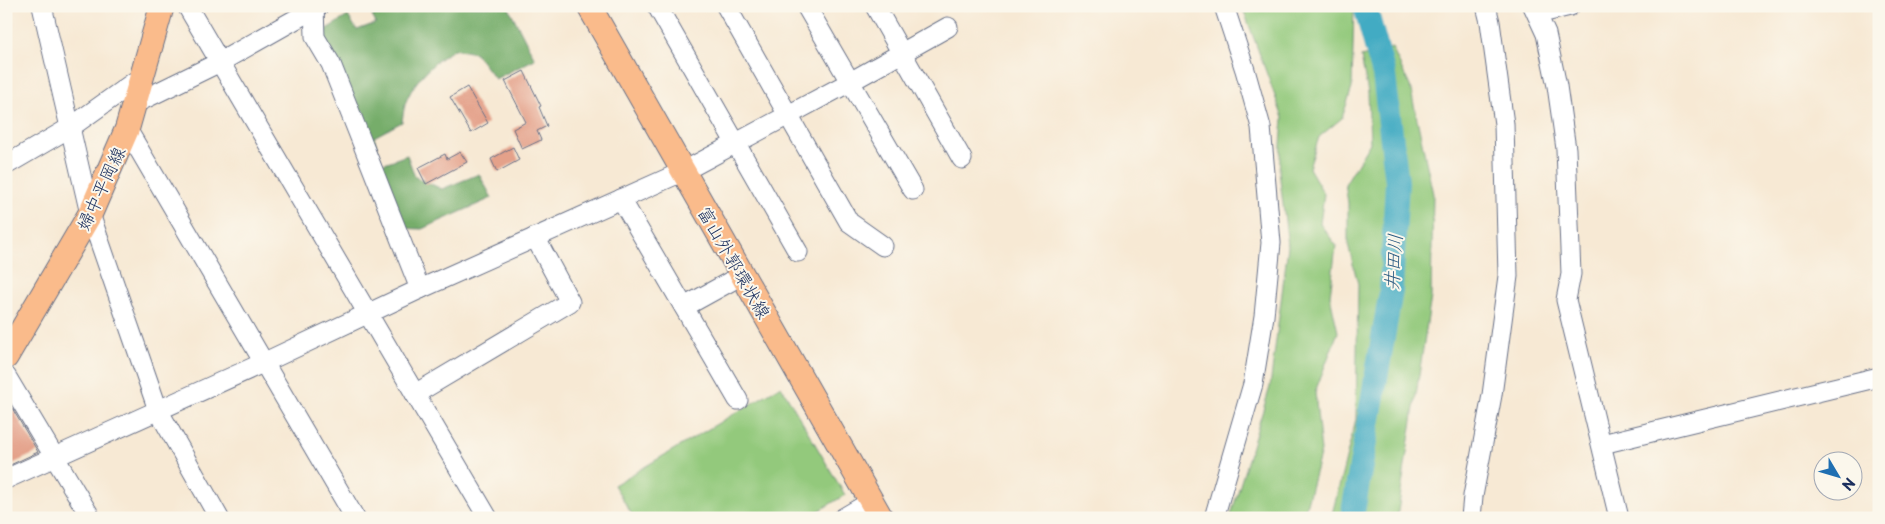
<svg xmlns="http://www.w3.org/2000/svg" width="1885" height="524" viewBox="0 0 1885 524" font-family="'Playpen Sans','Klee One',sans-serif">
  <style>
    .green { fill: #93c97b; stroke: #577c6c }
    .forest { fill: #76ad6b; stroke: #486e64 }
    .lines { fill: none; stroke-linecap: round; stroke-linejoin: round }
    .river { stroke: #43abc3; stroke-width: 24 }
    .building { fill: #e4a18a }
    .minor-casing { stroke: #687087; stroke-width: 21 }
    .major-casing { stroke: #687087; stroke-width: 26 }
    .minor { stroke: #fff; stroke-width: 19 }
    .major { stroke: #fabb8b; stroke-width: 24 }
    .labels { text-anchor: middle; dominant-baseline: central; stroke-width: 4; stroke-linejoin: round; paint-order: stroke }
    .street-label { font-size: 18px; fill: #1b2f5e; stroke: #fbf7ec }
    .water-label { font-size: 19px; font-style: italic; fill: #295a81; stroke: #fbf7ec }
  </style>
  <rect width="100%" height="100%" fill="#fbf7ec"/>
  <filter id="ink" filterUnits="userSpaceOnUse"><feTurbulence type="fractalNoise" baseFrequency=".02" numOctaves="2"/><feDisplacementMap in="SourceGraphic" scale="10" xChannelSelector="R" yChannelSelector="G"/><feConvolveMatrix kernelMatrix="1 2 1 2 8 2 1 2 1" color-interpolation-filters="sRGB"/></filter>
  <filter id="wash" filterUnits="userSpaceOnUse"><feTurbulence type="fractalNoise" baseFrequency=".0096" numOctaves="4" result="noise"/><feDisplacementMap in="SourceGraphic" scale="20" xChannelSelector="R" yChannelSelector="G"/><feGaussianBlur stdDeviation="1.12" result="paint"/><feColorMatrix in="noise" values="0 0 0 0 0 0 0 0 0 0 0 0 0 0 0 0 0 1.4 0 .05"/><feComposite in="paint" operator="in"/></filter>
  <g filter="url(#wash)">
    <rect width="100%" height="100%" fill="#f7e9d4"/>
    <g class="green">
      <polygon points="1242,6 1354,6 1352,88 1342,118 1319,137 1309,168 1324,194 1320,224 1336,245 1330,296 1338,332 1315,392 1321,451 1303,518 1230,518 1270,387 1288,246 1279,171 1283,118"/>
      <polygon points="1392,48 1410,86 1433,194 1431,297 1397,518 1331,518 1356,419 1358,284 1348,244 1348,203 1345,184 1370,143 1368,93 1361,57"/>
      <polygon points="781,386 845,495 807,518 634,518 614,485"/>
    </g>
    <path class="forest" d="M 394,6 L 508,6 L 535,59 L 495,79 L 475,53 L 454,49 C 435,61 417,77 407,99 C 404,106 403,115 402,122 L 374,137 L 382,164 L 407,155 L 415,177 L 442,189 L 479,174 L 492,198 L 422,229 L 397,228 L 318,34 L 348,16 L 357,30 L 376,23 L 372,16 Z"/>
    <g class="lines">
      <polyline class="river" points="1352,518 1391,291 1397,182 1384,75 1365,6"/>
    </g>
    <g id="blocks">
      <g class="building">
        <polygon points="524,71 541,106 539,107 547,126 537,131 541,140 522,149 513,129 526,122 505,81"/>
        <polygon points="467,87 488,123 471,133 450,97"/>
        <polygon points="513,147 519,160 497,172 491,159"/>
        <polygon points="460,152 467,162 426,184 418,168 445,154 447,159"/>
        <polygon points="6,398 38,452 6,467"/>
      </g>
    </g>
  </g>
  <g filter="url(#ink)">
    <use href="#blocks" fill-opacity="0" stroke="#687087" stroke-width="1"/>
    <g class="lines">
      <defs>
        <g id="minor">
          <polyline points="42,6 90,214 158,410 219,518"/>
          <polyline points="187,6 488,518"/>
          <polyline points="314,6 315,37 331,64 420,289"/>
          <polyline points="657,6 798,252"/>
          <polyline points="726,6 849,222 883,246"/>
          <polyline points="806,6 913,190"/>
          <polyline points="875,6 962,159"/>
          <polyline points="1533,6 1546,34 1557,86 1566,149 1571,274 1566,300 1619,518"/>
          <polyline points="1537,14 1570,6"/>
          <polyline points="134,104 220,62 319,6"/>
          <polyline points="127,129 355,518"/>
          <polyline points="6,165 71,127 141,77"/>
          <polyline points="621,199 738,400"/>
          <polyline points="684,307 742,275"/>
          <polyline points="6,376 91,518"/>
          <polyline points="415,394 570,302 535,237"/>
          <polyline points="1602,444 1879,377"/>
          <polyline points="6,479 265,362 420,289 684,171 850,82 948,27"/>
          <polyline points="843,518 872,501"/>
          <polyline points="1214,518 1253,384 1264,316 1271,243 1261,127 1245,70 1224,6"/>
          <polyline points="1471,518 1473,496 1492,395 1508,276 1504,124 1490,22 1486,6"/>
        </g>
        <g id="major">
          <polyline points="589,6 881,518"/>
          <polyline points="6,357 90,214 127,129 162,6"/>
        </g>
      </defs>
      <use href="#minor" class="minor-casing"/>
      <use href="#major" class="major-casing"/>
      <use href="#minor" class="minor"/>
      <use href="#major" class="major"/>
    </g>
  </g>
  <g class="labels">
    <g class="street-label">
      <text transform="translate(100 188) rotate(-65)">婦中平岡線</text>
      <text transform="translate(735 262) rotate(60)">富山外郭環状線</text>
    </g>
    <g class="water-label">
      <text transform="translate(1392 262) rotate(-86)">井田川</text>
    </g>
  </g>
  <rect width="1885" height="524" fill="none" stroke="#fbf7ec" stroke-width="25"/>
  <g transform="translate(1838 476) rotate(128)"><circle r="24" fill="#fbf7ec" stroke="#a1a7b3"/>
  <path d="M0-4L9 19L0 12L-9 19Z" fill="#1f6fb2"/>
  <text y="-8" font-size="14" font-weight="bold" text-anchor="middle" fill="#1b2f5e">N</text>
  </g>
</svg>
